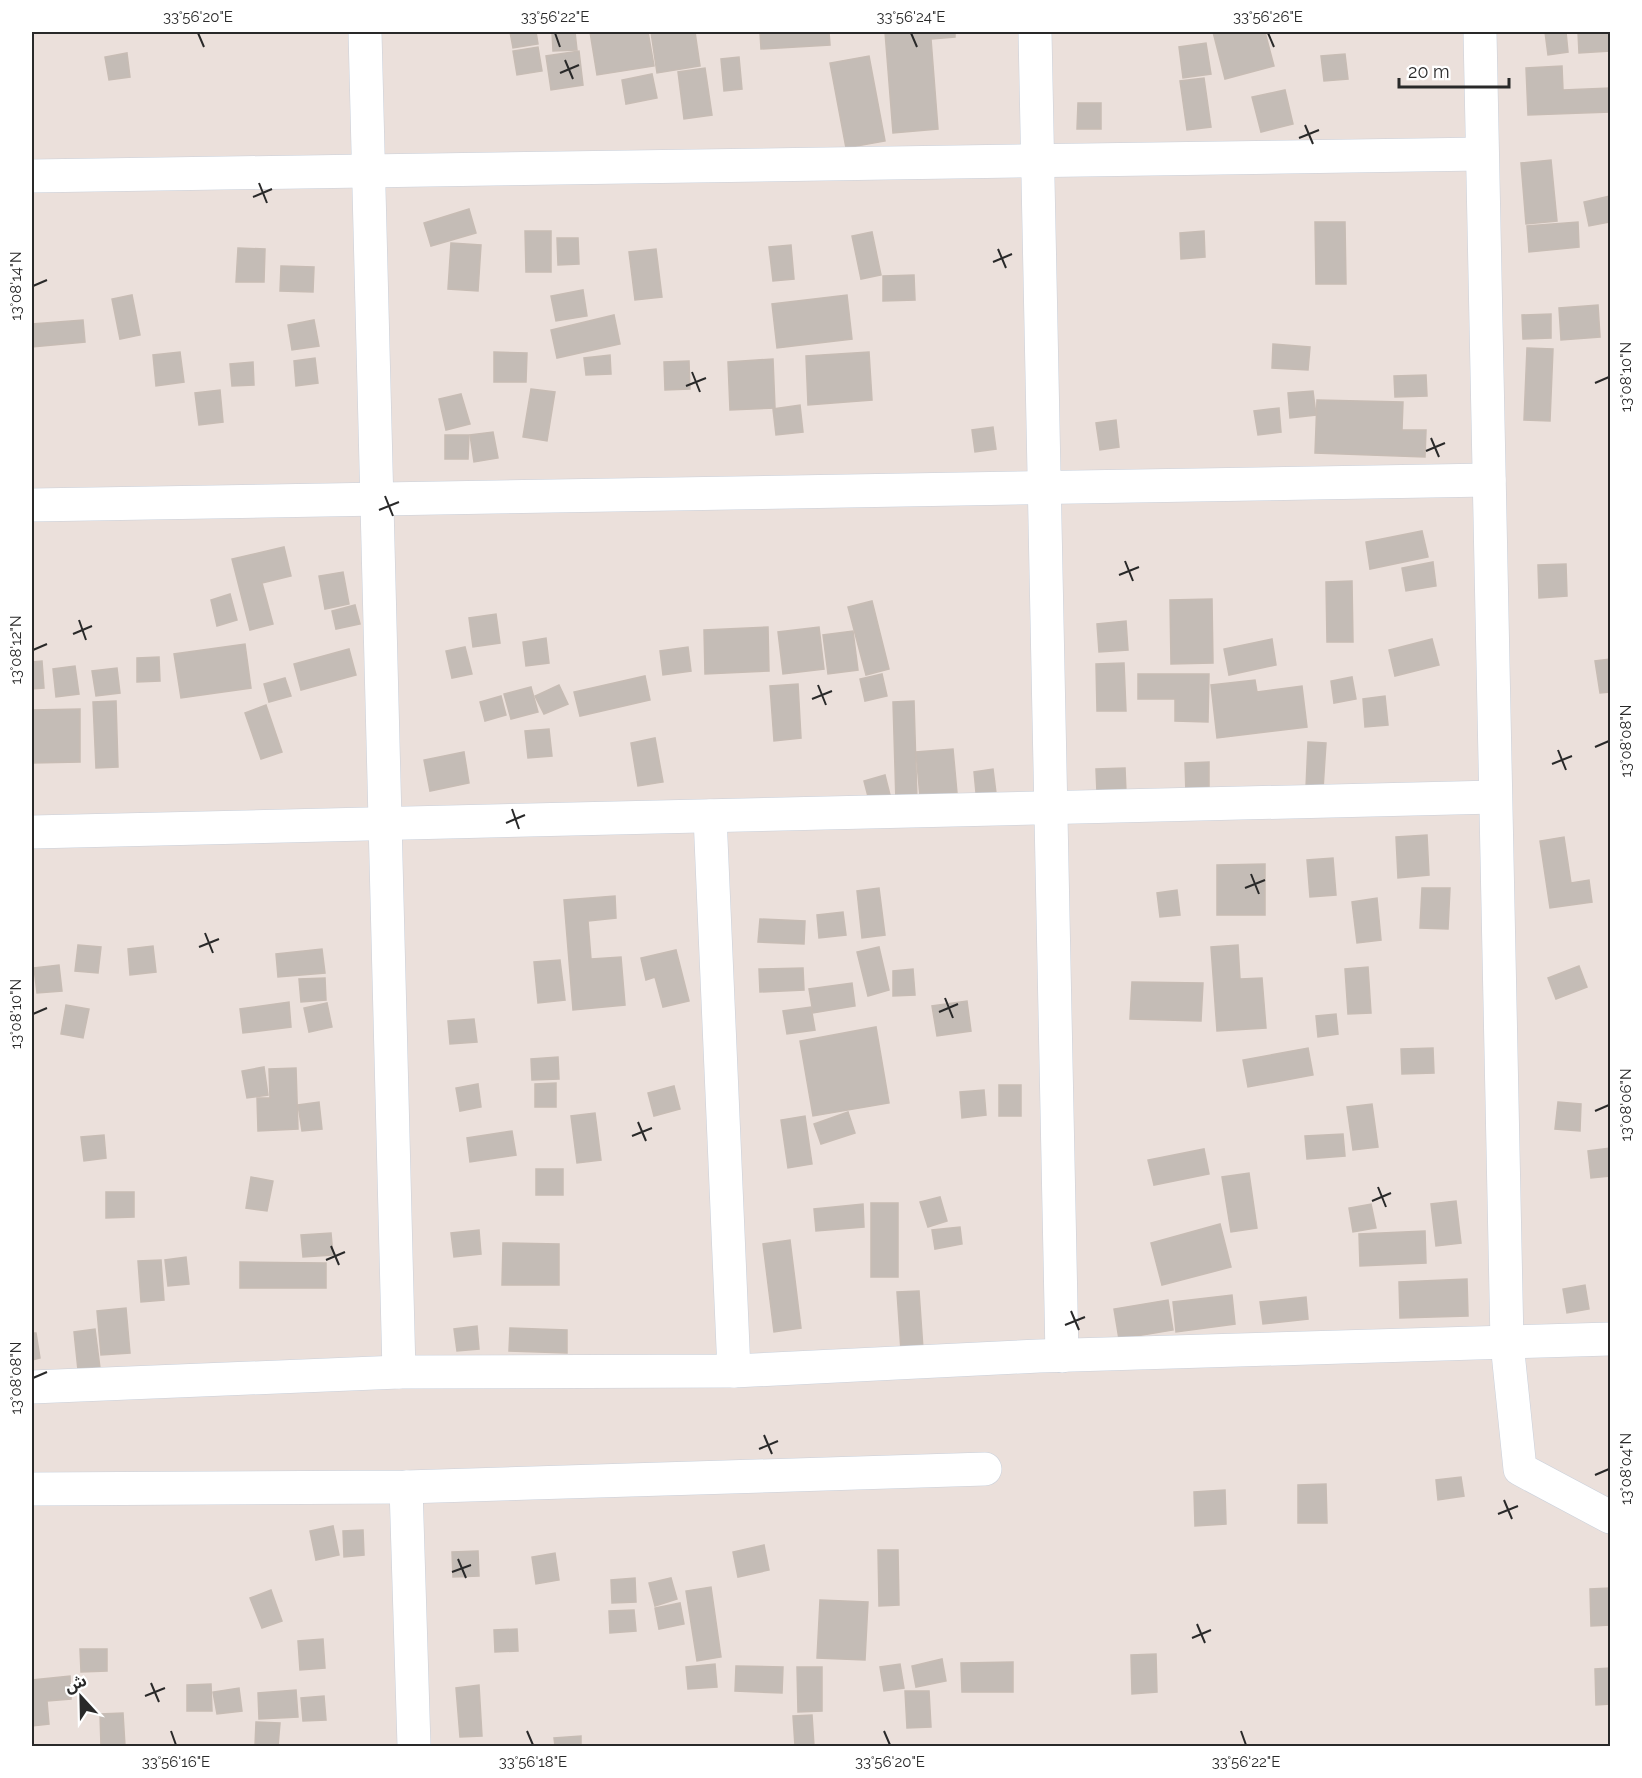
<svg xmlns="http://www.w3.org/2000/svg" width="1642" height="1778" viewBox="0 0 1642 1778" font-family="Raleway,'Noto Sans Arabic',sans-serif">
  <style>
    .building { fill: #c4bcb6; stroke: #c7bcb4; stroke-width: 1.5 }
    .lines { fill: none; stroke-linecap: round; stroke-linejoin: round }
    .street-casing { stroke: #c9d0db; stroke-width: 34 }
    .street { stroke: #fff; stroke-width: 33 }
    .ticks { fill: none; stroke: #292929; stroke-width: 2 }
    .neatline { fill: none; stroke: #292929; stroke-width: 2 }
    .ticks-label { font-size: 15px; text-anchor: middle; fill: #292929 }
  </style>
  <rect width="100%" height="100%" fill="#ebe0db"/>
  <g class="building">
    <polygon points="510,32 536,32 538,44 513,48"/>
    <polygon points="552,32 575,32 577,50 553,51"/>
    <polygon points="590,32 648,32 654,66 597,75"/>
    <polygon points="651,32 695,32 700,66 657,73"/>
    <polygon points="760,32 829,32 830,45 761,49"/>
    <polygon points="885,32 955,32 955,37 931,39 938,129 893,133"/>
    <polygon points="1213,32 1265,32 1274,66 1225,79"/>
    <polygon points="1545,32 1566,32 1568,52 1548,55"/>
    <polygon points="1578,32 1610,32 1610,51 1579,53"/>
    <polygon points="1206,43 1211,74 1183,78 1179,47"/>
    <polygon points="538,47 542,71 517,75 513,51"/>
    <polygon points="579,51 583,85 551,90 546,56"/>
    <polygon points="127,53 130,77 109,80 105,57"/>
    <polygon points="1345,54 1348,79 1324,81 1321,56"/>
    <polygon points="869,56 885,141 846,148 830,63"/>
    <polygon points="739,57 742,89 724,91 721,59"/>
    <polygon points="1562,66 1563,90 1610,88 1610,112 1528,115 1526,68"/>
    <polygon points="705,68 712,115 684,119 678,72"/>
    <polygon points="652,74 657,98 626,104 622,80"/>
    <polygon points="1204,78 1211,127 1187,130 1180,81"/>
    <polygon points="1285,90 1293,124 1261,132 1252,97"/>
    <polygon points="1078,103 1101,103 1101,129 1077,129"/>
    <polygon points="1551,160 1557,221 1526,224 1521,163"/>
    <polygon points="1610,196 1610,222 1589,226 1584,202"/>
    <polygon points="469,209 476,233 431,246 424,223"/>
    <polygon points="1315,222 1345,222 1346,284 1316,284"/>
    <polygon points="1578,222 1579,247 1529,252 1527,226"/>
    <polygon points="525,231 551,231 551,272 526,272"/>
    <polygon points="1204,231 1205,257 1181,259 1180,233"/>
    <polygon points="872,232 881,275 861,279 852,236"/>
    <polygon points="557,238 578,238 579,264 558,265"/>
    <polygon points="451,243 481,245 478,291 448,289"/>
    <polygon points="791,245 794,279 773,281 769,247"/>
    <polygon points="238,248 265,249 264,282 236,282"/>
    <polygon points="656,249 662,297 635,300 629,252"/>
    <polygon points="281,266 314,267 313,292 280,291"/>
    <polygon points="914,275 915,300 883,301 883,276"/>
    <polygon points="583,290 587,316 556,321 551,296"/>
    <polygon points="132,295 140,335 120,339 112,299"/>
    <polygon points="847,295 852,339 777,348 772,304"/>
    <polygon points="1598,305 1600,337 1561,340 1559,308"/>
    <polygon points="1551,314 1551,338 1523,339 1522,315"/>
    <polygon points="614,315 620,344 557,358 551,330"/>
    <polygon points="83,320 85,342 32,347 32,324"/>
    <polygon points="314,320 319,346 292,350 288,325"/>
    <polygon points="1273,344 1310,347 1308,370 1272,368"/>
    <polygon points="1527,348 1553,349 1550,421 1524,420"/>
    <polygon points="180,352 184,382 156,386 153,355"/>
    <polygon points="494,352 527,353 526,382 494,382"/>
    <polygon points="869,352 872,400 808,405 806,356"/>
    <polygon points="610,355 611,374 586,375 584,358"/>
    <polygon points="315,358 318,383 296,386 294,361"/>
    <polygon points="773,359 775,408 730,410 728,362"/>
    <polygon points="689,361 690,389 665,390 664,362"/>
    <polygon points="253,362 254,385 232,386 230,364"/>
    <polygon points="1426,375 1427,396 1395,397 1394,376"/>
    <polygon points="531,389 555,392 547,441 523,437"/>
    <polygon points="220,390 223,422 199,425 195,393"/>
    <polygon points="1313,391 1316,415 1290,418 1288,393"/>
    <polygon points="461,394 470,424 446,430 439,399"/>
    <polygon points="1317,400 1403,402 1402,430 1426,430 1425,457 1315,453"/>
    <polygon points="800,405 803,432 776,435 773,409"/>
    <polygon points="1279,408 1281,432 1258,435 1254,411"/>
    <polygon points="1116,420 1119,447 1100,450 1096,423"/>
    <polygon points="993,427 996,449 975,452 972,430"/>
    <polygon points="493,432 498,458 474,462 470,435"/>
    <polygon points="445,435 469,435 468,459 445,459"/>
    <polygon points="1422,531 1428,557 1370,569 1366,542"/>
    <polygon points="284,547 291,576 262,583 273,624 250,630 232,559"/>
    <polygon points="1433,562 1436,586 1406,591 1402,568"/>
    <polygon points="1566,564 1567,596 1539,598 1538,565"/>
    <polygon points="343,572 349,604 325,609 319,576"/>
    <polygon points="1352,581 1353,642 1327,642 1326,582"/>
    <polygon points="230,594 237,620 217,626 211,600"/>
    <polygon points="1212,599 1213,663 1171,664 1170,600"/>
    <polygon points="872,601 889,669 866,675 848,607"/>
    <polygon points="355,605 360,624 336,629 332,611"/>
    <polygon points="496,614 500,643 473,647 469,618"/>
    <polygon points="1126,621 1128,650 1099,652 1097,624"/>
    <polygon points="768,627 769,671 705,674 704,630"/>
    <polygon points="819,627 824,669 783,674 778,632"/>
    <polygon points="853,631 858,670 828,674 823,635"/>
    <polygon points="546,638 549,663 526,666 523,642"/>
    <polygon points="1272,639 1276,665 1229,675 1224,649"/>
    <polygon points="1432,639 1439,665 1395,676 1389,650"/>
    <polygon points="245,644 251,688 181,698 174,654"/>
    <polygon points="465,647 472,674 452,678 446,651"/>
    <polygon points="688,647 691,671 663,675 660,651"/>
    <polygon points="349,649 356,675 301,690 294,664"/>
    <polygon points="159,657 160,681 137,682 137,658"/>
    <polygon points="1610,659 1610,692 1600,693 1595,661"/>
    <polygon points="42,661 44,688 32,689 32,662"/>
    <polygon points="1124,663 1126,711 1097,711 1096,664"/>
    <polygon points="75,666 79,694 56,697 53,669"/>
    <polygon points="117,668 120,693 96,696 92,671"/>
    <polygon points="882,674 887,696 865,701 860,679"/>
    <polygon points="1138,674 1209,674 1208,722 1175,721 1175,699 1138,699"/>
    <polygon points="645,676 650,700 580,716 574,692"/>
    <polygon points="1352,677 1356,699 1334,703 1331,681"/>
    <polygon points="285,678 291,696 269,702 264,684"/>
    <polygon points="1255,680 1257,692 1302,686 1307,727 1217,738 1211,685"/>
    <polygon points="798,684 801,738 774,741 770,686"/>
    <polygon points="559,685 568,704 544,714 535,696"/>
    <polygon points="531,687 538,712 511,719 504,694"/>
    <polygon points="501,696 506,715 485,721 480,702"/>
    <polygon points="1385,696 1388,725 1365,727 1363,699"/>
    <polygon points="116,701 118,767 96,768 93,702"/>
    <polygon points="914,701 917,801 896,802 893,702"/>
    <polygon points="266,705 282,752 261,759 245,713"/>
    <polygon points="80,709 80,762 32,763 32,710"/>
    <polygon points="549,729 552,756 528,758 525,731"/>
    <polygon points="655,738 663,782 638,786 631,743"/>
    <polygon points="1308,742 1326,743 1323,789 1306,788"/>
    <polygon points="953,749 958,804 921,808 916,752"/>
    <polygon points="464,752 469,783 430,791 424,760"/>
    <polygon points="1209,762 1209,793 1186,794 1185,763"/>
    <polygon points="1125,768 1126,792 1097,793 1096,769"/>
    <polygon points="993,769 997,801 977,803 974,772"/>
    <polygon points="885,775 891,799 870,804 864,781"/>
    <polygon points="1427,835 1429,875 1398,878 1396,837"/>
    <polygon points="1564,837 1571,883 1589,880 1592,902 1550,908 1540,841"/>
    <polygon points="1333,858 1336,895 1310,897 1307,860"/>
    <polygon points="1265,864 1265,915 1217,915 1217,865"/>
    <polygon points="879,888 885,935 862,938 857,891"/>
    <polygon points="1422,888 1450,888 1448,929 1420,928"/>
    <polygon points="1177,890 1180,915 1160,917 1157,893"/>
    <polygon points="615,896 616,918 588,921 591,959 621,957 625,1005 573,1010 564,900"/>
    <polygon points="1377,898 1381,940 1357,943 1352,902"/>
    <polygon points="843,912 846,935 819,938 817,915"/>
    <polygon points="760,919 805,921 804,944 758,942"/>
    <polygon points="78,945 101,947 98,973 75,971"/>
    <polygon points="1238,945 1240,979 1262,978 1266,1028 1217,1031 1211,947"/>
    <polygon points="153,946 156,972 130,975 128,949"/>
    <polygon points="879,947 889,990 868,996 857,952"/>
    <polygon points="322,949 325,973 278,977 276,954"/>
    <polygon points="676,950 689,1001 663,1007 655,977 646,980 641,958"/>
    <polygon points="560,960 565,1000 538,1003 534,962"/>
    <polygon points="59,965 62,991 37,993 34,968"/>
    <polygon points="1579,966 1587,987 1556,999 1548,978"/>
    <polygon points="1368,967 1371,1013 1348,1014 1345,969"/>
    <polygon points="803,968 804,990 760,992 759,969"/>
    <polygon points="913,969 915,995 893,996 893,971"/>
    <polygon points="325,978 326,1000 301,1002 299,979"/>
    <polygon points="1132,982 1203,983 1201,1021 1130,1019"/>
    <polygon points="852,983 855,1006 813,1013 809,989"/>
    <polygon points="967,1001 971,1031 937,1036 932,1006"/>
    <polygon points="289,1002 291,1027 243,1033 240,1009"/>
    <polygon points="327,1003 332,1027 309,1032 304,1008"/>
    <polygon points="66,1005 89,1009 83,1038 61,1034"/>
    <polygon points="811,1007 815,1030 787,1034 783,1011"/>
    <polygon points="1336,1014 1338,1034 1318,1037 1316,1016"/>
    <polygon points="474,1019 477,1042 450,1044 448,1021"/>
    <polygon points="876,1027 889,1103 813,1116 800,1041"/>
    <polygon points="1308,1048 1313,1075 1248,1087 1243,1060"/>
    <polygon points="1433,1048 1434,1073 1402,1074 1401,1049"/>
    <polygon points="558,1057 559,1079 532,1080 531,1059"/>
    <polygon points="264,1067 268,1095 247,1098 242,1071"/>
    <polygon points="296,1068 298,1129 258,1131 257,1098 270,1098 269,1069"/>
    <polygon points="556,1083 556,1107 535,1107 535,1084"/>
    <polygon points="478,1084 481,1107 460,1111 456,1088"/>
    <rect x="999" y="1085" width="22" height="31"/>
    <polygon points="674,1086 680,1109 654,1116 648,1093"/>
    <polygon points="984,1090 986,1115 962,1118 960,1092"/>
    <polygon points="319,1102 322,1129 302,1131 298,1105"/>
    <polygon points="1558,1102 1581,1104 1580,1131 1555,1129"/>
    <polygon points="1372,1104 1378,1147 1353,1150 1347,1107"/>
    <polygon points="848,1112 855,1133 821,1144 814,1124"/>
    <polygon points="595,1113 601,1160 577,1163 571,1116"/>
    <polygon points="805,1116 812,1164 788,1168 781,1120"/>
    <polygon points="512,1131 516,1155 470,1162 467,1138"/>
    <polygon points="1343,1134 1345,1156 1307,1159 1305,1136"/>
    <polygon points="104,1135 106,1158 84,1161 81,1137"/>
    <polygon points="1610,1148 1610,1176 1591,1178 1588,1151"/>
    <polygon points="1204,1149 1209,1174 1154,1185 1148,1160"/>
    <rect x="536" y="1169" width="27" height="26"/>
    <polygon points="1249,1173 1257,1228 1231,1232 1222,1177"/>
    <polygon points="251,1177 273,1181 267,1211 246,1208"/>
    <polygon points="106,1192 134,1192 134,1217 106,1218"/>
    <polygon points="940,1197 947,1221 928,1227 920,1202"/>
    <polygon points="1456,1201 1461,1243 1436,1246 1431,1204"/>
    <rect x="871" y="1203" width="27" height="74"/>
    <polygon points="863,1204 864,1227 816,1231 814,1209"/>
    <polygon points="1371,1204 1376,1228 1353,1232 1349,1208"/>
    <polygon points="1220,1224 1231,1267 1162,1285 1151,1243"/>
    <polygon points="960,1227 962,1244 935,1249 932,1230"/>
    <polygon points="479,1230 481,1254 454,1257 451,1233"/>
    <polygon points="1425,1231 1426,1263 1360,1266 1359,1234"/>
    <polygon points="331,1233 333,1255 303,1257 301,1235"/>
    <polygon points="790,1240 801,1328 774,1332 763,1244"/>
    <polygon points="503,1243 559,1244 559,1285 502,1285"/>
    <polygon points="186,1257 189,1284 168,1286 165,1260"/>
    <polygon points="161,1260 164,1300 141,1302 138,1261"/>
    <polygon points="240,1262 326,1263 326,1288 240,1288"/>
    <polygon points="1467,1279 1468,1316 1400,1318 1399,1282"/>
    <polygon points="1585,1285 1589,1309 1567,1313 1563,1289"/>
    <polygon points="919,1291 923,1349 901,1351 897,1292"/>
    <polygon points="1232,1295 1235,1324 1176,1332 1173,1302"/>
    <polygon points="1306,1297 1308,1319 1263,1324 1260,1302"/>
    <polygon points="1168,1300 1173,1330 1119,1339 1114,1309"/>
    <polygon points="126,1308 130,1353 101,1355 97,1311"/>
    <polygon points="477,1326 479,1349 457,1351 454,1329"/>
    <polygon points="510,1328 567,1330 567,1353 509,1351"/>
    <polygon points="95,1329 100,1368 78,1370 74,1332"/>
    <polygon points="32,1333 36,1333 40,1358 32,1360"/>
    <polygon points="1461,1477 1464,1496 1438,1500 1436,1480"/>
    <polygon points="1326,1484 1327,1523 1298,1523 1298,1485"/>
    <polygon points="1225,1490 1226,1524 1195,1526 1194,1492"/>
    <polygon points="333,1526 339,1555 316,1560 310,1531"/>
    <polygon points="363,1530 364,1555 344,1557 343,1531"/>
    <polygon points="764,1545 769,1570 738,1577 733,1552"/>
    <polygon points="878,1550 898,1550 899,1605 879,1606"/>
    <polygon points="478,1551 479,1576 453,1577 452,1552"/>
    <polygon points="555,1553 559,1580 536,1584 532,1557"/>
    <polygon points="635,1578 636,1602 612,1603 611,1580"/>
    <polygon points="671,1578 677,1599 655,1606 649,1583"/>
    <polygon points="711,1587 721,1657 697,1661 686,1591"/>
    <polygon points="1610,1588 1610,1625 1591,1626 1590,1589"/>
    <polygon points="271,1590 282,1621 262,1628 250,1598"/>
    <polygon points="820,1600 868,1602 865,1660 817,1658"/>
    <polygon points="680,1603 684,1624 659,1629 655,1608"/>
    <polygon points="634,1610 636,1631 610,1633 609,1611"/>
    <polygon points="517,1629 518,1651 495,1652 494,1630"/>
    <polygon points="323,1639 325,1668 300,1670 298,1641"/>
    <polygon points="80,1649 107,1649 107,1671 81,1672"/>
    <polygon points="1156,1654 1157,1692 1132,1694 1131,1655"/>
    <polygon points="942,1659 946,1681 916,1687 912,1666"/>
    <polygon points="1013,1662 1013,1692 962,1692 961,1663"/>
    <polygon points="715,1664 717,1687 688,1689 686,1667"/>
    <polygon points="900,1664 904,1688 884,1691 880,1667"/>
    <polygon points="736,1666 783,1667 782,1693 735,1691"/>
    <polygon points="797,1667 822,1667 822,1711 798,1712"/>
    <polygon points="1610,1668 1610,1704 1596,1705 1595,1669"/>
    <polygon points="70,1676 71,1699 47,1701 49,1724 32,1726 32,1680"/>
    <polygon points="211,1684 212,1711 187,1711 187,1685"/>
    <polygon points="479,1685 482,1736 460,1737 456,1688"/>
    <polygon points="239,1688 242,1711 217,1714 213,1692"/>
    <polygon points="296,1690 298,1717 259,1719 258,1693"/>
    <polygon points="905,1691 929,1691 931,1727 907,1728"/>
    <polygon points="324,1696 326,1720 303,1721 301,1698"/>
    <polygon points="123,1713 125,1746 101,1746 100,1714"/>
    <polygon points="812,1715 814,1746 795,1746 793,1716"/>
    <polygon points="256,1722 280,1723 278,1746 255,1746"/>
    <polygon points="581,1736 581,1746 555,1746 554,1738"/>
  </g>
  <g class="lines">
    <defs>
      <g id="street">
        <polyline points="365,32 399,1372"/>
        <polyline points="1035,32 1062,1356"/>
        <polyline points="1480,32 1507,1343 1520,1469 1610,1517"/>
        <polyline points="32,176 1482,154"/>
        <polyline points="32,505 1489,480"/>
        <polyline points="710,816 734,1371"/>
        <polyline points="32,832 1495,797"/>
        <polyline points="32,1387 399,1372 734,1371 1039,1356 1610,1339"/>
        <polyline points="406,1487 414,1746"/>
        <polyline points="32,1489 406,1487 985,1469"/>
      </g>
    </defs>
    <use href="#street" class="street-casing"/>
    <use href="#street" class="street"/>
  </g>
  <path class="ticks" d="M 198,33 L 204,47M 555,33 L 560,47M 911,33 L 917,47M 1268,33 L 1274,47M 565,60 L 573,79M 560,73 L 579,65M 1305,125 L 1313,144M 1299,138 L 1319,130M 259,183 L 267,203M 253,197 L 272,189M 998,249 L 1006,268M 993,262 L 1012,254M 33,286 L 47,280M 692,372 L 700,392M 1595,383 L 1609,377M 686,386 L 706,378M 1431,438 L 1439,457M 1426,451 L 1445,443M 385,496 L 393,516M 379,510 L 399,502M 1125,561 L 1133,581M 1119,575 L 1139,567M 79,620 L 86,640M 73,634 L 92,626M 33,650 L 47,644M 818,685 L 826,705M 812,699 L 832,691M 1595,747 L 1609,741M 1558,750 L 1566,770M 1552,764 L 1572,756M 512,809 L 519,829M 506,823 L 525,815M 1251,874 L 1259,894M 1245,888 L 1265,880M 205,933 L 213,953M 199,947 L 219,939M 945,998 L 953,1018M 939,1012 L 958,1004M 33,1014 L 47,1008M 1595,1111 L 1609,1105M 638,1122 L 646,1141M 632,1136 L 652,1128M 1378,1187 L 1386,1207M 1372,1201 L 1391,1193M 331,1246 L 339,1265M 326,1260 L 345,1252M 1071,1311 L 1079,1330M 1065,1325 L 1085,1317M 33,1378 L 47,1372M 764,1435 L 772,1454M 759,1449 L 778,1441M 1595,1475 L 1609,1469M 1504,1500 L 1512,1519M 1498,1514 L 1518,1506M 458,1559 L 466,1578M 452,1572 L 471,1565M 1197,1624 L 1205,1643M 1192,1638 L 1211,1630M 151,1683 L 159,1702M 145,1696 L 165,1688M 171,1731 L 176,1745M 527,1731 L 533,1745M 884,1731 L 890,1745M 1241,1731 L 1246,1745"/>
  <rect width="1642" height="1778" fill="none" stroke="#ffffff" stroke-width="66"/>
  <g transform="translate(81 1697) rotate(338)" stroke="#ffffff" stroke-width="4.5" paint-order="stroke">
  <path d="M0-4.5L10 22L0 15L-10 22Z" fill="#292929"/>
  <text y="-9" font-size="16" font-weight="bold" text-anchor="middle" fill="#292929">ش</text>
  </g>
  <path d="M1399 78v9h110v-9" fill="none" stroke="#292929" stroke-width="3"/>
  <text x="1408" y="78" font-size="18" fill="#292929" stroke="#ffffff" stroke-width="4.5" paint-order="stroke">20 m</text>
  <rect x="33" y="33" width="1576" height="1712" class="neatline"/>
  <g class="ticks-label">
    <text x="198" y="22">33°56'20"E</text>
    <text x="555" y="22">33°56'22"E</text>
    <text x="911" y="22">33°56'24"E</text>
    <text x="1268" y="22">33°56'26"E</text>
    <text transform="translate(16 286) rotate(-90)" y="5">13°08'14"N</text>
    <text transform="translate(1626 377) rotate(-90)" y="5">13°08'10"N</text>
    <text transform="translate(16 650) rotate(-90)" y="5">13°08'12"N</text>
    <text transform="translate(1626 741) rotate(-90)" y="5">13°08'08"N</text>
    <text transform="translate(16 1014) rotate(-90)" y="5">13°08'10"N</text>
    <text transform="translate(1626 1105) rotate(-90)" y="5">13°08'06"N</text>
    <text transform="translate(16 1378) rotate(-90)" y="5">13°08'08"N</text>
    <text transform="translate(1626 1469) rotate(-90)" y="5">13°08'04"N</text>
    <text x="176" y="1767">33°56'16"E</text>
    <text x="533" y="1767">33°56'18"E</text>
    <text x="890" y="1767">33°56'20"E</text>
    <text x="1246" y="1767">33°56'22"E</text>
  </g>
</svg>
